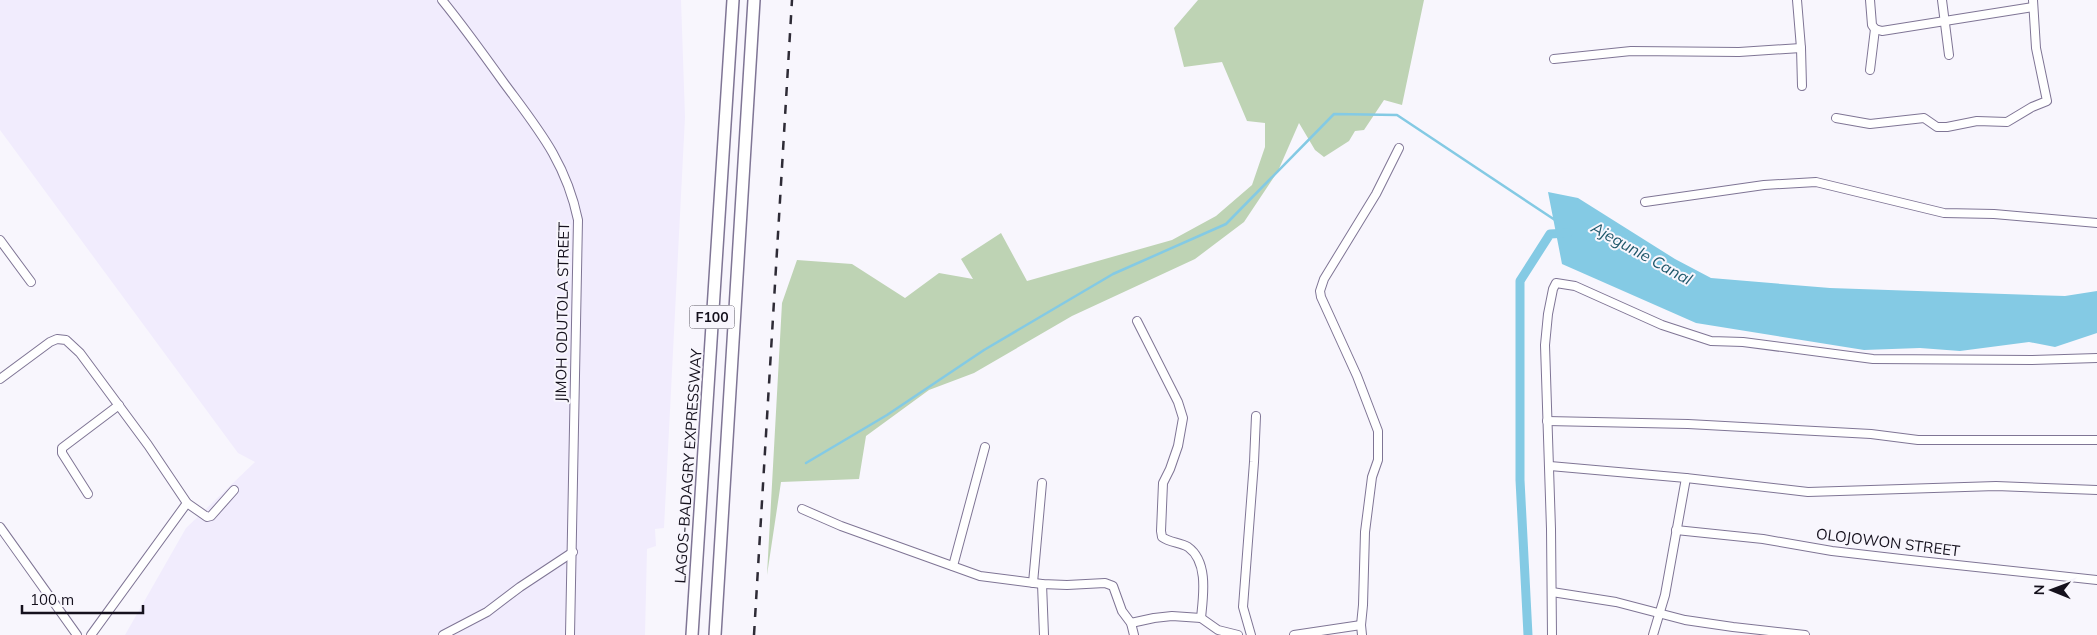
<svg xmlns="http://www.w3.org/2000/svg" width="2097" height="635" viewBox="0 0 2097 635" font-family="Mulish,sans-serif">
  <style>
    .built { fill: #f1ecfd }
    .green { fill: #bed3b4 }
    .water { fill: #84cae4 }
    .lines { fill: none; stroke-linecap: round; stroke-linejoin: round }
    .stream { stroke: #84cae4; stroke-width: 2.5 }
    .canal { stroke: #84cae4; stroke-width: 9 }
    .minor-casing { stroke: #7f7595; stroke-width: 10 }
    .highway-casing { stroke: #7f7595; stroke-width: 14 }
    .minor { stroke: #fff; stroke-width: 8 }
    .highway { stroke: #fff; stroke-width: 11 }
    .rail { stroke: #2e2b36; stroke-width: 2.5; stroke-dasharray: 9 9; stroke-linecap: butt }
    .labels { text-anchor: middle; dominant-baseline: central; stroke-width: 4; stroke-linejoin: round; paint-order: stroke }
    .shield { fill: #f8f6fd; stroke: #595660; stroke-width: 1 }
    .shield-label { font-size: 14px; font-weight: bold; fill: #15111d }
    .street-label { font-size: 15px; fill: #15111d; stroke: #f8f6fd }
    .water-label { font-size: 16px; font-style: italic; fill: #1f586b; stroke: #f8f6fd }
  </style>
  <rect width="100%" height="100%" fill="#f8f6fd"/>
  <polygon class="built" points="0,0 681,0 685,117 664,528 655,529 656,546 647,549 645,635 125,635 186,528 255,462 238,453 0,130"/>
  <polygon class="green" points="1198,0 1424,0 1402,105 1384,100 1364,130 1355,131 1349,141 1324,157 1315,150 1299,123 1278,171 1244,222 1195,259 1072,316 974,373 929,390 866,436 859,479 781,482 767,575 782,303 797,260 852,264 905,298 939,273 973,279 961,259 1001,233 1027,281 1172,240 1216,216 1252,185 1265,147 1265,123 1247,121 1222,62 1184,67 1174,28"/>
  <polygon class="water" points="1548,192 1578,198 1675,259 1711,278 1830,288 2065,296 2097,291 2097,333 2055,347 2029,342 1960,351 1920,348 1864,350 1696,323 1562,264"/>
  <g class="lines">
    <polyline class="stream" points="806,463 887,415 984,350 1113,274 1226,224 1334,114 1397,115 1555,220"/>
    <polyline class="canal" points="1528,635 1520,480 1520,281 1550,234 1568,233"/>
    <defs>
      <g id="minor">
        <path d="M 442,0 C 464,27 484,55 504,83 C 538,129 566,162 578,220 L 570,635"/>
        <polyline points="1797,0 1801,48 1802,86"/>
        <polyline points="1870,0 1872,25 1875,29 1882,31 2033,7"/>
        <polyline points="1942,0 1949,55"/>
        <polyline points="1554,59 1631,51 1739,52 1801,48"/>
        <polyline points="1870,70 1875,29"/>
        <polyline points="1836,118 1870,124 1924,118 1937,127 1947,127 1977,121 2007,122 2032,107 2047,101 2036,48 2033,0"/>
        <polyline points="1645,202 1764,185 1816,182 1944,213 1994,214 2097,223"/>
        <polyline points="0,240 31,282"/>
        <path d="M 1137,321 L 1178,402 L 1183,418 L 1178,446 L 1170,469 L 1163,483 L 1161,531 L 1162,537 C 1170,543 1180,542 1188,547 C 1209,562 1203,597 1201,618"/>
        <polyline points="0,379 50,342 57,339 66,340 80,353 148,445 187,503 207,517 211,516 234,490"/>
        <polyline points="1547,421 1688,424 1871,434 1918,440 2097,440"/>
        <polyline points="1550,466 1686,478 1808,492 1996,486 2097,490"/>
        <polyline points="88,494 62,453 62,448 119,405"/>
        <polyline points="802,509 841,526 980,576 1042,584 1067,585 1105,583 1113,586 1122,611 1131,623 1134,635"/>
        <polyline points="0,527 77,635"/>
        <polyline points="1676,530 1763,539 1832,551 1901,559 2097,580"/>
        <polyline points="953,566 985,447"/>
        <polyline points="1033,583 1042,483"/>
        <polyline points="1042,584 1044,635"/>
        <polyline points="1552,592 1616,602 1685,620 1733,627 1805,635"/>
        <polyline points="1131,623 1154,618 1172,616 1201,618 1218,630 1238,635"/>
        <polyline points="91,635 187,503"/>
        <polyline points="443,635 487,612 520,587 573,552"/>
        <polyline points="1251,635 1243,607 1254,462 1256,416"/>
        <polyline points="1294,635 1361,625"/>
        <polyline points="1362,635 1361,625 1363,605 1365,532 1372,477 1378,460 1378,431 1357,376 1321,297 1320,291 1324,279 1376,194 1399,148"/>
        <polyline points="1552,635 1551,529 1545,345 1548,314 1553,289 1556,283 1575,286 1662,325 1711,341 1743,342 1873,359 2032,360 2097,358"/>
        <polyline points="1653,635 1665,595 1686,478"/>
      </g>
      <g id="highway">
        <polyline points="692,635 733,0"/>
        <polyline points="715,635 754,0"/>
      </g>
    </defs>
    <use href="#minor" class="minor-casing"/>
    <use href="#highway" class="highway-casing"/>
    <use href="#minor" class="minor"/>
    <use href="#highway" class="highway"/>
    <polyline class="rail" points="754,635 792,0"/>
  </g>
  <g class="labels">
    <rect class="shield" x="689.5" y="305.5" width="45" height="23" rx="4"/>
    <g class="shield-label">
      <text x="712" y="317">F100</text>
    </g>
    <g class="street-label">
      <text transform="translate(562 312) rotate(-89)">JIMOH ODUTOLA STREET</text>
      <text transform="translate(688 466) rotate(-86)">LAGOS-BADAGRY EXPRESSWAY</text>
      <text transform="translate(1888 542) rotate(7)">OLOJOWON STREET</text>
    </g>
    <g class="water-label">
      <text transform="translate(1642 253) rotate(29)">Ajegunle Canal</text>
    </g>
  </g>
  <g transform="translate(2052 590) rotate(271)" stroke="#f8f6fd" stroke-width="4" paint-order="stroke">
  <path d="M0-4L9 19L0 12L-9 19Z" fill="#15111d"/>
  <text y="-8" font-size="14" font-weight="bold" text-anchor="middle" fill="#15111d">N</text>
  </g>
  <path d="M22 605v8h121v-8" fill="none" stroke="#15111d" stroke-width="2.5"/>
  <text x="30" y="605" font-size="15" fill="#15111d" stroke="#f8f6fd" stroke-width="4" paint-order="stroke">100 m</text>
</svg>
